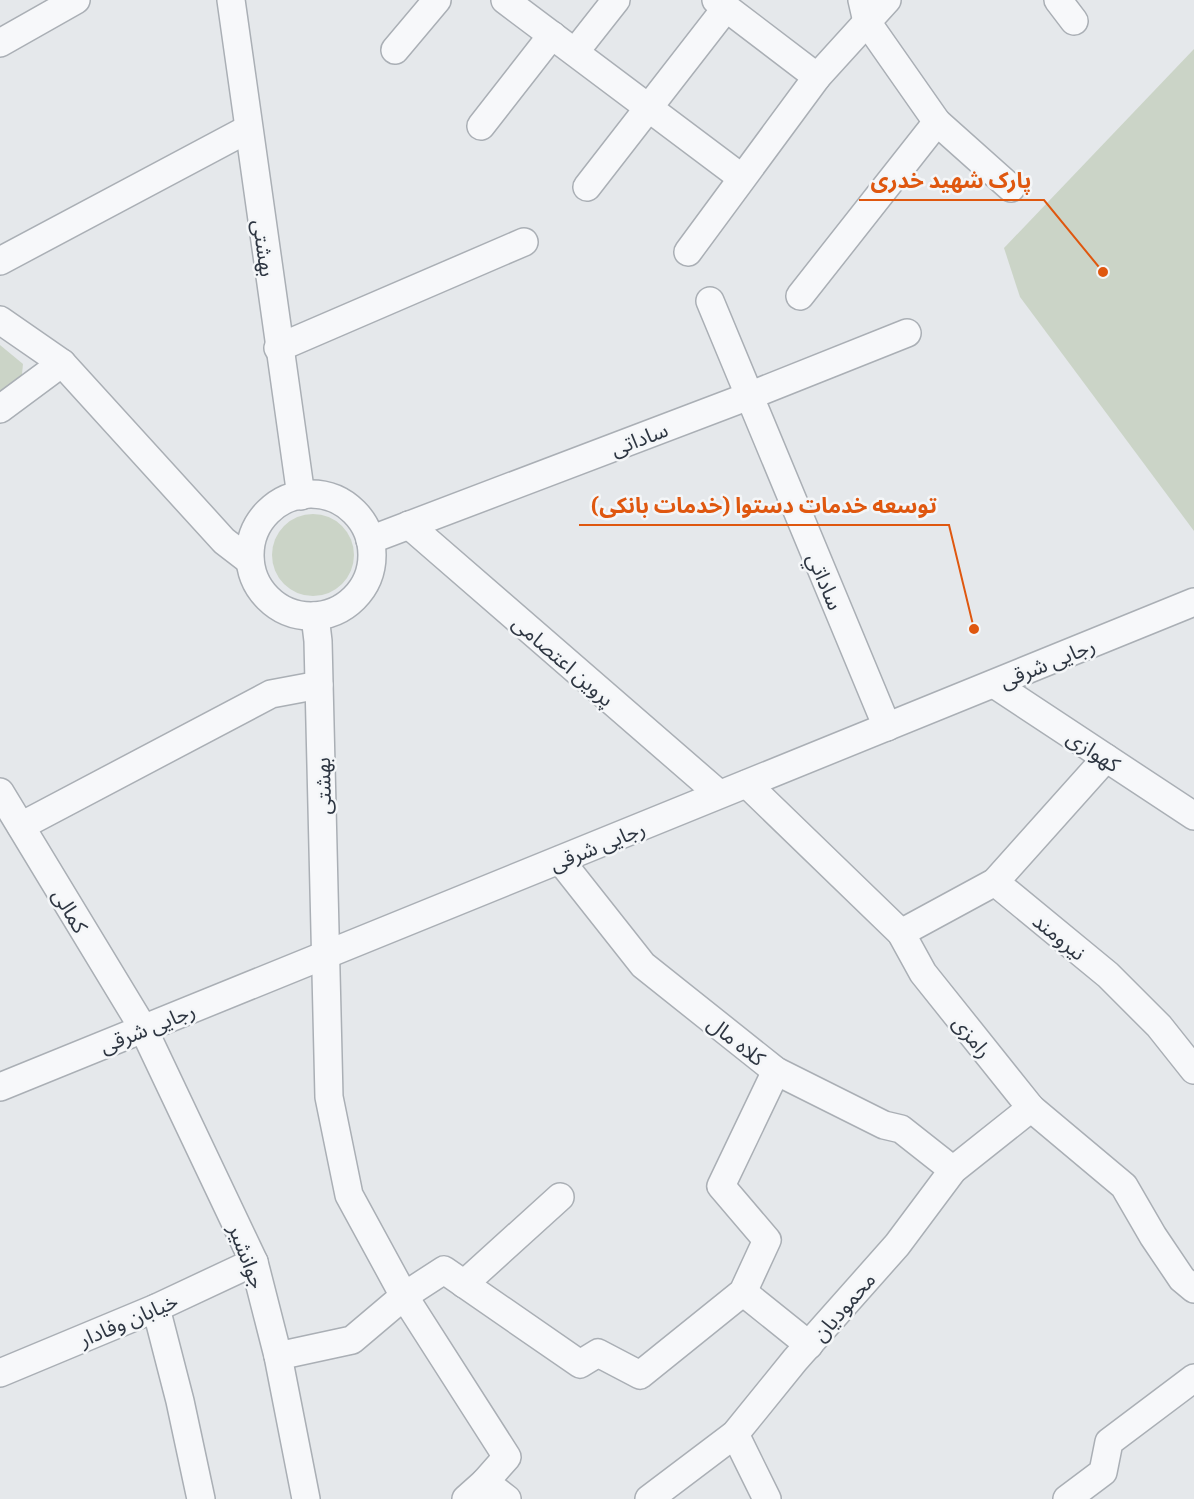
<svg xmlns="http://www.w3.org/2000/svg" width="1194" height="1499" viewBox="0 0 1194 1499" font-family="'Exo 2','Noto Sans Arabic',sans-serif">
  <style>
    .green { fill: #cbd4c7 }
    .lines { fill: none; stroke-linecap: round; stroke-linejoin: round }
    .minor-casing { stroke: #aaafb5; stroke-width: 30 }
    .minor { stroke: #f7f8fa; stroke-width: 27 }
    .labels { text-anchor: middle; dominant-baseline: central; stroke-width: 5; stroke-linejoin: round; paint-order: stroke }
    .street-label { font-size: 21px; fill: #2e3642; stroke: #f4f6f8 }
    .leader { fill: none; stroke: #df570f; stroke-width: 2 }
    .callout-dot { fill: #df570f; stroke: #f4f6f8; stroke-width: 2 }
    .callout-label { font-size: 22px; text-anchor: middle; font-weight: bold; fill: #df570f; stroke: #f4f6f8; stroke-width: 5; stroke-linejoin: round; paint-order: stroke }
  </style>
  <rect width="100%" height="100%" fill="#e5e8eb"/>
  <g class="green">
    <polygon points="1194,49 1194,531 1020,297 1004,248"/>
    <polygon points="0,345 23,364 21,384 0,399"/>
    <circle cx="313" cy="555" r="41"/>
  </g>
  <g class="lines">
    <defs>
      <g id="minor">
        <polyline points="231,0 301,496"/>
        <polyline points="505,0 742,178"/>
        <polyline points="716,0 817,77 887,0"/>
        <polyline points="862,0 867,22 937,122 1011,188"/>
        <polyline points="1058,0 1074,21"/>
        <polyline points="0,43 76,0"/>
        <polyline points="395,50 437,0"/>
        <polyline points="575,52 616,0"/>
        <polyline points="481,126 552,35"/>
        <polyline points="587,187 726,8"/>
        <polyline points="688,252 817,77"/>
        <polyline points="0,261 248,129"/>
        <polyline points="800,296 937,122"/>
        <polyline points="710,301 887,727"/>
        <polyline points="0,320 62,363 224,541 250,561"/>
        <polyline points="278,348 524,242"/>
        <polyline points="0,409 62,363"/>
        <circle cx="311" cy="555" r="61"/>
        <polyline points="409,525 719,794"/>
        <polyline points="370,540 749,396 907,333"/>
        <polyline points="315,616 318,641 329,1097 349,1195 404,1296 507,1457 485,1482 507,1499"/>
        <polyline points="994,684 1194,816"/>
        <polyline points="747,784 901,933 923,973 1031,1108 1124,1186 1153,1236 1182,1279 1194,1289"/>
        <polyline points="0,792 143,1028 254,1262 278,1356 306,1499"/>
        <polyline points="21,826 271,694 319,685"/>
        <polyline points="560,860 643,965 776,1071 884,1125 901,1129 953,1170"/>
        <polyline points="995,882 1108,975 1159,1026 1194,1070"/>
        <polyline points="901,933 995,882 1106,758"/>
        <polyline points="0,1087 1194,602"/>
        <polyline points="464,1284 560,1197"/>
        <polyline points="743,1292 809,1345"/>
        <polyline points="156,1308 180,1401 201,1499"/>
        <polyline points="278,1356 352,1340 404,1296 444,1270 580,1364 598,1353 640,1375 743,1292 767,1240 721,1186 776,1071"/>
        <polyline points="0,1373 156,1308 254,1262"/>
        <polyline points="735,1434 767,1499"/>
        <polyline points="466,1499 485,1482"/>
        <polyline points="649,1499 735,1434 795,1360 897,1245 953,1170 1031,1108"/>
        <polyline points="1067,1499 1103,1472 1109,1442 1194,1378"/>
      </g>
    </defs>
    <use href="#minor" class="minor-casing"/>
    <use href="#minor" class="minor"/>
  </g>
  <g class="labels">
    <g class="street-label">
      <text transform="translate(265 248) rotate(82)">بهشتی</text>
      <text transform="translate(639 438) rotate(-21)">ساداتی</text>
      <text transform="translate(826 581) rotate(67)">ساداتي</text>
      <text transform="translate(564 660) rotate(41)">پروین اعتصامی</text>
      <text transform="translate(1047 662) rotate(-22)">رجایی شرقی</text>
      <text transform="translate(1094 750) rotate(33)">کهوازی</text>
      <text transform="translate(322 786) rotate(-91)">بهشتی</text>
      <text transform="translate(597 845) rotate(-22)">رجایی شرقی</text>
      <text transform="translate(71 910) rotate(59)">کمالی</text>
      <text transform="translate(1060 936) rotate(39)">نیرومند</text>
      <text transform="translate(147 1027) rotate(-22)">رجایی شرقی</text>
      <text transform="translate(973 1036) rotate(51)">رامزی</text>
      <text transform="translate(737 1040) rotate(38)">کلاه مال</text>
      <text transform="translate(248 1256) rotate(69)">جوانشیر</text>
      <text transform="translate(843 1306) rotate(-49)">محمودیان</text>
      <text transform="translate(128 1319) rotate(-23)">خیابان وفادار</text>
    </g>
  </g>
  <path class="leader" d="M1103 272L1044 200H859M974 629L949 525H579"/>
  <g class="callout-dot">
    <circle cx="1103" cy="272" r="6"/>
    <circle cx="974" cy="629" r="6"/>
  </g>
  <g class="callout-label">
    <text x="951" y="188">پارک شهید خدری</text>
    <text x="764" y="513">(توسعه خدمات دستوا (خدمات بانکی</text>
  </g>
</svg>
